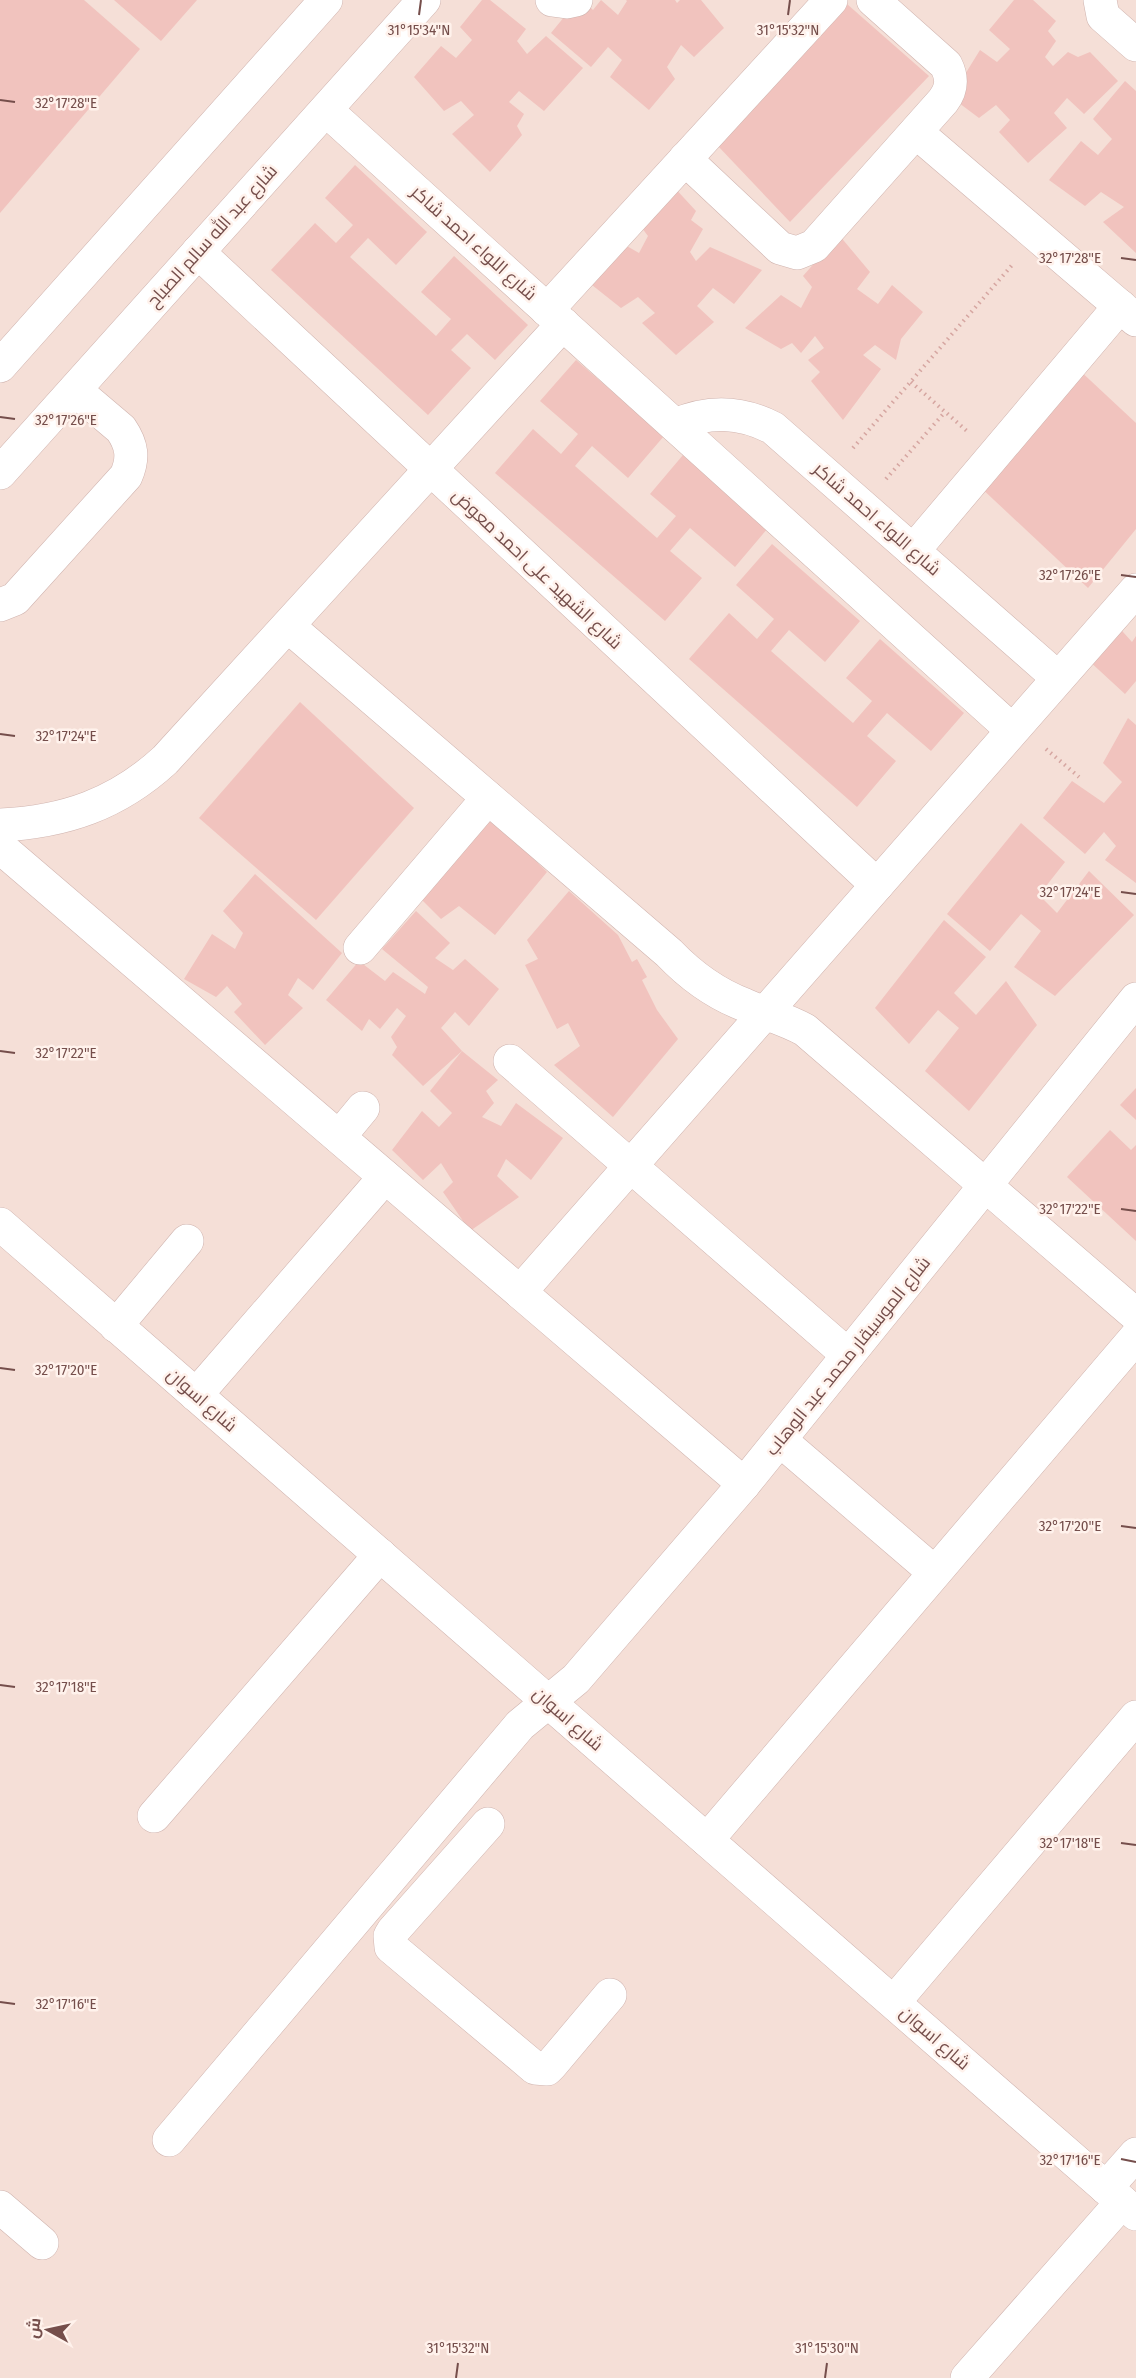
<svg xmlns="http://www.w3.org/2000/svg" width="1136" height="2378" viewBox="0 0 1136 2378" font-family="'Fira Sans Condensed',Cairo,sans-serif">
  <style>
    .residential { fill: #f5dfd7 }
    .building { fill: #f1c3be }
    .lines { fill: none; stroke-linecap: round; stroke-linejoin: round }
    .minor-casing { stroke: #d0b4af; stroke-width: 34 }
    .path { stroke: #d6a6a1; stroke-width: 4; stroke-dasharray: 1.5 4.5; stroke-linecap: butt }
    .minor { stroke: #fff; stroke-width: 33 }
    .ticks { fill: none; stroke: #754e4b; stroke-width: 2 }
    .labels { text-anchor: middle; dominant-baseline: central; stroke-width: 5; stroke-linejoin: round; paint-order: stroke }
    .street-label { font-size: 18px; fill: #754e4b; stroke: #fff2ec }
    .ticks-label { font-size: 15px; text-anchor: middle; fill: #754e4b; stroke: #fff2ec; stroke-width: 5; stroke-linejoin: round; paint-order: stroke }
  </style>
  <rect width="100%" height="100%" fill="#fcede6"/>
  <rect class="residential" x="0" y="0" width="1136" height="2378"/>
  <g class="building">
    <polygon points="0,0 84,0 140,49 0,213"/>
    <polygon points="114,0 197,0 161,41"/>
    <polygon points="482,0 490,0 526,29 517,41 527,54 546,36 583,68 544,111 519,91 509,102 524,114 517,126 522,135 490,172 452,134 474,115 461,101 444,111 414,77 441,46 456,58 472,40 460,27"/>
    <polygon points="578,0 583,0 593,10 601,0 618,15 627,1 626,0 675,0 677,3 680,0 701,0 724,28 694,57 681,45 667,67 675,79 649,110 610,77 622,60 608,47 591,67 551,33"/>
    <polygon points="1014,0 1033,0 1056,21 1048,31 1056,41 1045,57 1053,66 1068,52 1078,57 1090,52 1118,81 1084,114 1067,98 1054,113 1067,128 1028,163 999,132 1010,120 996,105 979,118 951,97 980,50 997,62 1010,49 989,30"/>
    <polygon points="847,4 929,76 790,222 717,145"/>
    <polygon points="1125,81 1136,91 1136,253 1103,222 1124,207 1101,192 1085,206 1049,180 1081,141 1098,155 1112,139 1093,119"/>
    <polygon points="355,165 427,232 396,265 368,238 350,257 436,336 451,319 421,292 454,256 528,325 495,360 467,334 451,350 471,368 428,415 271,270 315,223 336,243 353,225 325,198"/>
    <polygon points="672,185 696,211 691,220 703,229 690,252 696,261 710,247 762,270 734,304 713,288 697,306 714,322 676,355 642,323 655,313 638,297 621,308 592,285 625,245 639,253 648,236 639,224"/>
    <polygon points="839,235 870,272 857,289 878,304 892,285 923,312 901,339 896,360 875,345 863,355 881,369 843,420 811,381 820,372 808,360 824,348 815,336 801,353 792,343 781,349 745,328 781,295 801,308 812,287 803,276"/>
    <polygon points="576,360 664,436 628,478 592,446 575,466 657,538 676,516 650,494 683,455 768,528 735,567 690,528 670,551 702,578 665,621 495,473 533,429 561,454 578,434 540,401"/>
    <polygon points="1076,367 1136,423 1136,529 1088,588 978,485"/>
    <polygon points="772,544 860,621 825,662 789,630 771,651 853,723 872,701 846,678 880,639 964,713 931,751 887,713 867,736 896,761 857,807 689,659 729,613 757,639 774,619 736,585"/>
    <polygon points="1115,623 1132,642 1136,636 1136,681 1125,694 1087,659"/>
    <polygon points="300,702 414,808 316,920 199,818"/>
    <polygon points="1128,718 1136,725 1136,883 1105,860 1116,846 1104,832 1085,854 1043,818 1072,781 1104,803 1122,782 1103,763"/>
    <polygon points="488,814 547,872 495,935 459,906 441,919 406,884"/>
    <polygon points="1021,823 1065,862 1039,895 1057,913 1089,871 1134,915 1055,996 1014,967 1041,931 1021,914 990,951 947,914"/>
    <polygon points="255,874 342,953 313,990 298,978 288,995 303,1008 265,1045 234,1012 242,1004 227,986 216,997 184,979 212,934 235,949 243,933 223,911"/>
    <polygon points="569,891 618,935 632,962 637,959 647,977 642,980 657,1010 678,1039 613,1117 554,1065 580,1046 568,1023 557,1029 525,965 538,959 527,940"/>
    <polygon points="416,911 450,943 435,958 453,970 465,959 499,989 469,1026 455,1012 441,1028 462,1051 423,1086 392,1055 397,1047 391,1037 406,1016 397,1008 380,1029 369,1019 362,1031 326,1000 359,961 385,981 393,972 425,994 428,987 382,949"/>
    <polygon points="944,920 986,957 954,993 976,1015 1006,981 1037,1025 969,1111 925,1071 959,1028 938,1010 909,1044 875,1008"/>
    <polygon points="462,1051 498,1080 486,1091 494,1103 482,1117 501,1126 516,1103 563,1138 531,1180 506,1159 497,1176 519,1197 470,1231 443,1192 453,1182 441,1163 423,1180 392,1150 422,1111 439,1127 452,1113 430,1091"/>
    <polygon points="1136,1088 1136,1120 1120,1105"/>
    <polygon points="1110,1130 1131,1150 1136,1145 1136,1241 1067,1177"/>
  </g>
  <g class="lines">
    <defs>
      <g id="minor">
        <polyline points="552,0 567,2 576,0"/>
        <polyline points="1100,0 1103,16 1136,45"/>
        <polyline points="326,110 1012,730"/>
        <polyline points="916,132 1136,320"/>
        <path d="M 685,159 L 780,248 L 797,253 L 814,246 L 943,101 C 952,89 953,79 946,65 L 873,0"/>
        <polyline points="198,252 877,885"/>
        <polyline points="547,310 831,0"/>
        <polyline points="0,366 326,0"/>
        <path d="M 675,425 C 709,410 740,411 773,428 L 1058,678"/>
        <polyline points="0,473 424,0"/>
        <polyline points="913,551 1120,306"/>
        <path d="M 0,605 L 15,599 L 126,476 C 134,458 132,445 121,429 L 75,390"/>
        <path d="M 288,626 L 669,953 C 691,976 716,994 745,1005 C 765,1014 785,1019 805,1030 L 1136,1315"/>
        <path d="M 0,825 C 65,822 117,804 165,760 L 563,324"/>
        <polyline points="0,847 744,1484"/>
        <polyline points="360,948 488,798"/>
        <polyline points="510,1061 848,1355"/>
        <polyline points="339,1137 363,1108"/>
        <polyline points="0,1224 1136,2214"/>
        <polyline points="520,1292 1136,590"/>
        <polyline points="116,1326 187,1241"/>
        <polyline points="196,1395 385,1177"/>
        <polyline points="780,1440 934,1572"/>
        <polyline points="154,1816 380,1555"/>
        <polyline points="488,1824 393,1931 390,1936 391,1947 535,2068 547,2069 551,2065 610,1995"/>
        <polyline points="707,1840 1136,1337"/>
        <polyline points="894,2002 1136,1717"/>
        <polyline points="169,2140 520,1725 576,1679 744,1484 1136,999"/>
        <polyline points="1106,2188 1136,2154"/>
        <polyline points="0,2207 42,2243"/>
        <polyline points="967,2378 1122,2202"/>
      </g>
    </defs>
    <use href="#minor" class="minor-casing"/>
    <g class="path">
      <polyline points="911,382 967,431"/>
      <polyline points="853,448 1013,264"/>
      <polyline points="886,479 945,412"/>
      <polyline points="1046,749 1079,777"/>
    </g>
    <use href="#minor" class="minor"/>
  </g>
  <path class="ticks" d="M 419,15 L 421,0M 788,15 L 790,0M 0,100 L 15,102M 1121,258 L 1136,260M 0,417 L 15,419M 1121,575 L 1136,577M 0,734 L 15,736M 1121,892 L 1136,894M 0,1051 L 15,1053M 1121,1209 L 1136,1211M 0,1368 L 15,1370M 1121,1526 L 1136,1528M 0,1685 L 15,1687M 1121,1843 L 1136,1845M 0,2002 L 15,2004M 1121,2159 L 1136,2162M 456,2378 L 458,2363M 825,2378 L 827,2363"/>
  <g class="labels">
    <g class="street-label">
      <text transform="translate(212 236) rotate(-48)">شارع عبد الله سالم الصباح</text>
      <text transform="translate(474 243) rotate(42)">شارع اللواء احمد شاكر</text>
      <text transform="translate(877 519) rotate(41)">شارع اللواء احمد شاكر</text>
      <text transform="translate(537 569) rotate(43)">شارع الشهيد على احمد معوض</text>
      <text transform="translate(848 1356) rotate(-51)">شارع الموسيقار محمد عبد الوهاب</text>
      <text transform="translate(202 1400) rotate(41)">شارع اسوان</text>
      <text transform="translate(568 1719) rotate(41)">شارع اسوان</text>
      <text transform="translate(935 2038) rotate(41)">شارع اسوان</text>
    </g>
  </g>
  <g class="ticks-label">
    <text x="419" y="35">31°15'34"N</text>
    <text x="788" y="35">31°15'32"N</text>
    <text x="66" y="108">32°17'28"E</text>
    <text x="1070" y="263">32°17'28"E</text>
    <text x="66" y="425">32°17'26"E</text>
    <text x="1070" y="580">32°17'26"E</text>
    <text x="66" y="741">32°17'24"E</text>
    <text x="1070" y="897">32°17'24"E</text>
    <text x="66" y="1058">32°17'22"E</text>
    <text x="1070" y="1214">32°17'22"E</text>
    <text x="66" y="1375">32°17'20"E</text>
    <text x="1070" y="1531">32°17'20"E</text>
    <text x="66" y="1692">32°17'18"E</text>
    <text x="1070" y="1848">32°17'18"E</text>
    <text x="66" y="2009">32°17'16"E</text>
    <text x="1070" y="2165">32°17'16"E</text>
    <text x="458" y="2353">31°15'32"N</text>
    <text x="827" y="2353">31°15'30"N</text>
  </g>
  <g transform="translate(48 2330) rotate(278)" stroke="#fff2ec" stroke-width="4.5" paint-order="stroke">
  <path d="M0-4.5L10 22L0 15L-10 22Z" fill="#754e4b"/>
  <text y="-9" font-size="16" font-weight="bold" text-anchor="middle" fill="#754e4b">ش</text>
  </g>
</svg>
